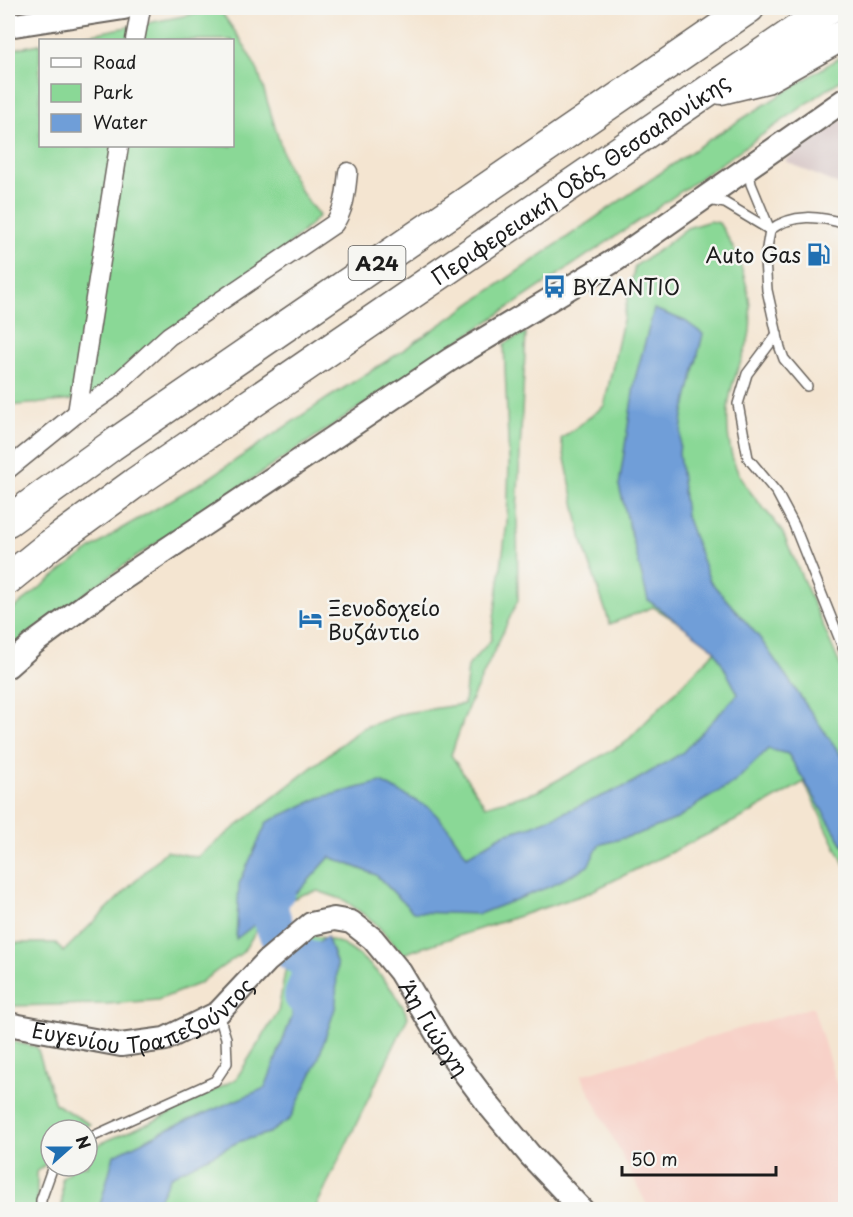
<svg xmlns="http://www.w3.org/2000/svg" width="853" height="1217" viewBox="0 0 853 1217" font-family="'Playpen Sans',sans-serif">
  <style>
    .built { fill: #f7d1c8 }
    .industrial { fill: #d2bfc0 }
    .green { fill: #8ad896; stroke: #537a59; stroke-width: 1.5 }
    .water { fill: #6f9ed8; stroke: #465d7a; stroke-width: 1.5 }
    .lines { fill: none; stroke-linecap: round; stroke-linejoin: round }
    .river { stroke: #6f9ed8; stroke-width: 38 }
    .service-casing { stroke: #68625b; stroke-width: 12 }
    .minor-casing { stroke: #68625b; stroke-width: 21 }
    .tertiary-casing { stroke: #68625b; stroke-width: 26 }
    .trunk-casing { stroke: #68625b; stroke-width: 33 }
    .service { stroke: #fff; stroke-width: 9 }
    .minor { stroke: #fff; stroke-width: 18 }
    .tertiary { stroke: #fff; stroke-width: 22 }
    .trunk { stroke: #fff; stroke-width: 30 }
    .labels { text-anchor: middle; dominant-baseline: central; stroke-width: 5; stroke-linejoin: round; paint-order: stroke }
    .shield { fill: #f6f6f2; stroke: #5d5d5c; stroke-width: 1.5 }
    .shield-label { font-size: 20px; font-weight: bold; fill: #1c1c1c }
    .street-label { font-size: 21px; fill: #1c1c1c; stroke: #f6f6f2 }
    .poi-label { font-size: 21px; fill: #1c1c1c; stroke: #f6f6f2; text-anchor: start }
  </style>
  <rect width="100%" height="100%" fill="#f6f6f2"/>
  <filter id="ink" filterUnits="userSpaceOnUse"><feTurbulence type="fractalNoise" baseFrequency=".0167" numOctaves="2"/><feDisplacementMap in="SourceGraphic" scale="12" xChannelSelector="R" yChannelSelector="G"/><feConvolveMatrix kernelMatrix="1 2 1 2 8 2 1 2 1" color-interpolation-filters="sRGB"/></filter>
  <filter id="wash" filterUnits="userSpaceOnUse"><feTurbulence type="fractalNoise" baseFrequency=".008" numOctaves="4" result="noise"/><feDisplacementMap in="SourceGraphic" scale="24" xChannelSelector="R" yChannelSelector="G"/><feGaussianBlur stdDeviation="1.35" result="paint"/><feColorMatrix in="noise" values="0 0 0 0 0 0 0 0 0 0 0 0 0 0 0 0 0 1.4 0 .05"/><feComposite in="paint" operator="in"/></filter>
  <g filter="url(#wash)">
    <rect width="100%" height="100%" fill="#f4e5d1"/>
    <polygon class="built" points="813,1007 845,1111 845,1209 649,1209 581,1075"/>
    <polygon class="industrial" points="845,117 845,188 785,161"/>
    <g class="green">
      <polygon points="219,9 241,40 258,71 286,163 300,190 319,216 288,246 97,398 8,406 8,50 40,44 40,146 232,146 232,40 61,40"/>
      <polygon points="845,54 845,77 643,218 140,554 23,638 8,651 8,613 70,564 119,530 209,478 328,398 393,357 704,143"/>
      <path d="M 710,221 L 719,223 C 739,253 754,294 750,331 C 748,349 738,366 733,383 C 726,406 726,433 732,456 C 740,487 764,506 782,531 L 841,667 L 845,674 L 845,866 L 804,782 L 743,817 L 586,894 L 403,954 L 374,922 L 344,900 L 318,891 L 304,894 L 270,909 L 243,952 L 198,984 L 158,1000 L 106,1004 L 8,1006 L 8,943 L 56,943 L 63,952 L 166,851 L 197,857 L 362,728 L 405,713 L 464,704 L 468,666 L 491,640 L 507,523 L 509,463 L 504,344 L 526,332 L 517,513 L 518,600 L 468,707 L 451,755 L 485,806 L 536,792 L 625,743 L 719,647 L 653,607 L 610,624 L 582,541 L 561,439 L 604,406 L 635,266 L 662,248 L 687,228 Z"/>
      <path d="M 304,934 C 316,936 329,938 340,943 C 369,959 395,988 408,1017 L 315,1209 L 62,1210 L 62,1178 L 75,1166 L 87,1166 L 87,1156 L 101,1143 L 159,1119 L 236,1079 L 278,1012 L 287,960 Z"/>
      <polygon points="8,1041 37,1047 55,1104 90,1124 83,1130 51,1130 51,1159 37,1172 37,1209 8,1209"/>
    </g>
    <g class="water">
      <polygon points="654,309 685,321 703,334 683,416 679,453 686,516 710,581 759,637 845,761 845,848 788,754 768,749 735,782 701,802 677,819 638,834 599,845 588,866 551,886 479,914 413,912 376,875 330,857 301,889 236,939 239,884 267,822 319,798 381,782 430,808 448,828 467,856 504,834 532,826 628,785 682,753 738,694 714,649 648,600 619,486 635,379"/>
      <polygon points="327,936 337,965 336,1005 317,1063 290,1119 269,1133 238,1142 171,1176 154,1209 99,1209 114,1155 170,1128 265,1088 292,1016 292,961"/>
    </g>
    <g class="lines">
      <path class="river" d="M 282,866 L 274,882 L 277,889 L 268,904 C 274,929 282,955 311,959 L 309,979 L 303,996"/>
    </g>
  </g>
  <g filter="url(#ink)">
    <g class="lines">
      <defs>
        <g id="service">
          <polyline points="751,168 749,172 751,184 770,230 765,260 767,290 780,348 784,359 807,386"/>
          <polyline points="708,200 725,203 770,230"/>
          <path d="M 770,230 C 793,213 819,216 846,224"/>
          <polyline points="777,334 747,374 738,404 748,458 777,493 794,525 846,655"/>
          <polyline points="87,1139 215,1081 227,1063 226,1038 218,1013"/>
          <polyline points="41,1210 41,1200 52,1169 55,1166"/>
        </g>
        <g id="minor">
          <polyline points="135,40 141,8"/>
          <polyline points="77,413 119,146"/>
          <path d="M 8,469 L 77,413 L 109,391 L 169,336 L 334,224 C 345,209 346,191 348,172"/>
        </g>
        <g id="tertiary">
          <polyline points="8,26 124,8"/>
          <polyline points="8,666 34,643 103,592 194,531 451,359 617,259 846,99"/>
          <path id="s1" d="M 8,1024 L 121,1045 L 165,1039 L 218,1013 L 267,961 L 311,924 L 334,919 L 351,922 L 373,939 L 400,972 L 443,1044 L 491,1108 L 530,1155 L 582,1210"/>
        </g>
        <g id="trunk">
          <polyline points="721,89 766,78 846,33"/>
          <polyline points="8,521 111,446 749,8"/>
          <path id="s2" d="M 8,579 L 50,545 L 135,483 L 829,8"/>
        </g>
      </defs>
      <use href="#service" class="service-casing"/>
      <use href="#minor" class="minor-casing"/>
      <use href="#tertiary" class="tertiary-casing"/>
      <use href="#trunk" class="trunk-casing"/>
      <use href="#service" class="service"/>
      <use href="#minor" class="minor"/>
      <use href="#tertiary" class="tertiary"/>
      <use href="#trunk" class="trunk"/>
    </g>
  </g>
  <defs>
    <symbol id="fuel-bare" viewBox="-9 -9 18 18"><path d="M-5.5-6h7V0h2V4h1.3V-2.5L3-4.5l.8-.8L6-3V5H2.5V1h-1V6h-7ZM-4.2-4.7v3.2H.2V-4.7Z" fill="#1f6fb2" stroke="#f6f6f2" stroke-width="2.5" paint-order="stroke"/></symbol>
    <symbol id="bus-bare" viewBox="-9 -9 18 18"><path d="M-5-6H5V4H4V6H2V4H-2V6H-4V4H-5ZM-3.5-4V0h7V-4ZM-3.5 1.2v1.5H-2V1.2ZM2 1.2v1.5H3.5V1.2Z" fill="#1f6fb2" stroke="#f6f6f2" stroke-width="2.5" paint-order="stroke"/></symbol>
    <symbol id="hotel-bare" viewBox="-9 -9 18 18"><path d="M-6-4.5h1.5V1H6V5H4.5V3h-9V5H-6ZM-4 0a1.8 1.8 0 1 1 3.6 0ZM.5 0V-2.5h3Q6-2.5 6 0Z" fill="#1f6fb2" stroke="#f6f6f2" stroke-width="2.5" paint-order="stroke"/></symbol>
  </defs>
  <g fill-rule="evenodd">
    <use href="#fuel-bare" x="802" y="238" width="33" height="33"/>
    <use href="#bus-bare" x="538" y="270" width="33" height="33"/>
    <use href="#hotel-bare" x="294" y="602" width="33" height="33"/>
  </g>
  <g class="labels">
    <rect class="shield" x="348.5" y="246" width="57" height="34" rx="4.5"/>
    <g class="shield-label">
      <text x="377" y="263">Α24</text>
    </g>
    <g class="street-label">
      <text stroke="none"><textPath href="#s2" startOffset="698">Περιφερειακή Οδός Θεσσαλονίκης</textPath></text>
      <text stroke="none"><textPath href="#s1" startOffset="144">Ευγενίου Τραπεζούντος</textPath></text>
      <text stroke="none"><textPath href="#s1" startOffset="524">Άη Γιώργη</textPath></text>
    </g>
    <g class="poi-label">
      <text x="801" y="254" text-anchor="end">Auto Gas</text>
      <text x="572" y="286">ΒΥΖΑΝΤΙΟ</text>
      <text x="328" y="607">Ξενοδοχείο<tspan x="328" dy="24">Βυζάντιο</tspan></text>
    </g>
  </g>
  <rect width="853" height="1217" fill="none" stroke="#f6f6f2" stroke-width="30"/>
  <rect x="39" y="39" width="195" height="108" fill="#f6f6f2" stroke="#9f9f9c" stroke-width="1.5"/>
  <rect x="51" y="58" width="30" height="9" fill="#ffffff" stroke="#9f9f9c" stroke-width="1.5"/>
  <text x="93" y="69" font-size="18" fill="#1c1c1c">Road</text>
  <rect x="51" y="84" width="30" height="18" fill="#8ad896" stroke="#9f9f9c" stroke-width="1.5"/>
  <text x="93" y="99" font-size="18" fill="#1c1c1c">Park</text>
  <rect x="51" y="114" width="30" height="18" fill="#6f9ed8" stroke="#9f9f9c" stroke-width="1.5"/>
  <text x="93" y="129" font-size="18" fill="#1c1c1c">Water</text>
  <g transform="translate(69 1148) rotate(69)"><circle r="28" fill="#f6f6f2" stroke="#9f9f9c" stroke-width="1.5"/>
  <path d="M0-4.5L10 22L0 15L-10 22Z" fill="#1f6fb2"/>
  <text y="-9" font-size="16" font-weight="bold" text-anchor="middle" fill="#1c1c1c">N</text>
  </g>
  <path d="M622 1166v9h154v-9" fill="none" stroke="#1c1c1c" stroke-width="3"/>
  <text x="631" y="1166" font-size="18" fill="#1c1c1c" stroke="#f6f6f2" stroke-width="4.5" paint-order="stroke">50 m</text>
</svg>
